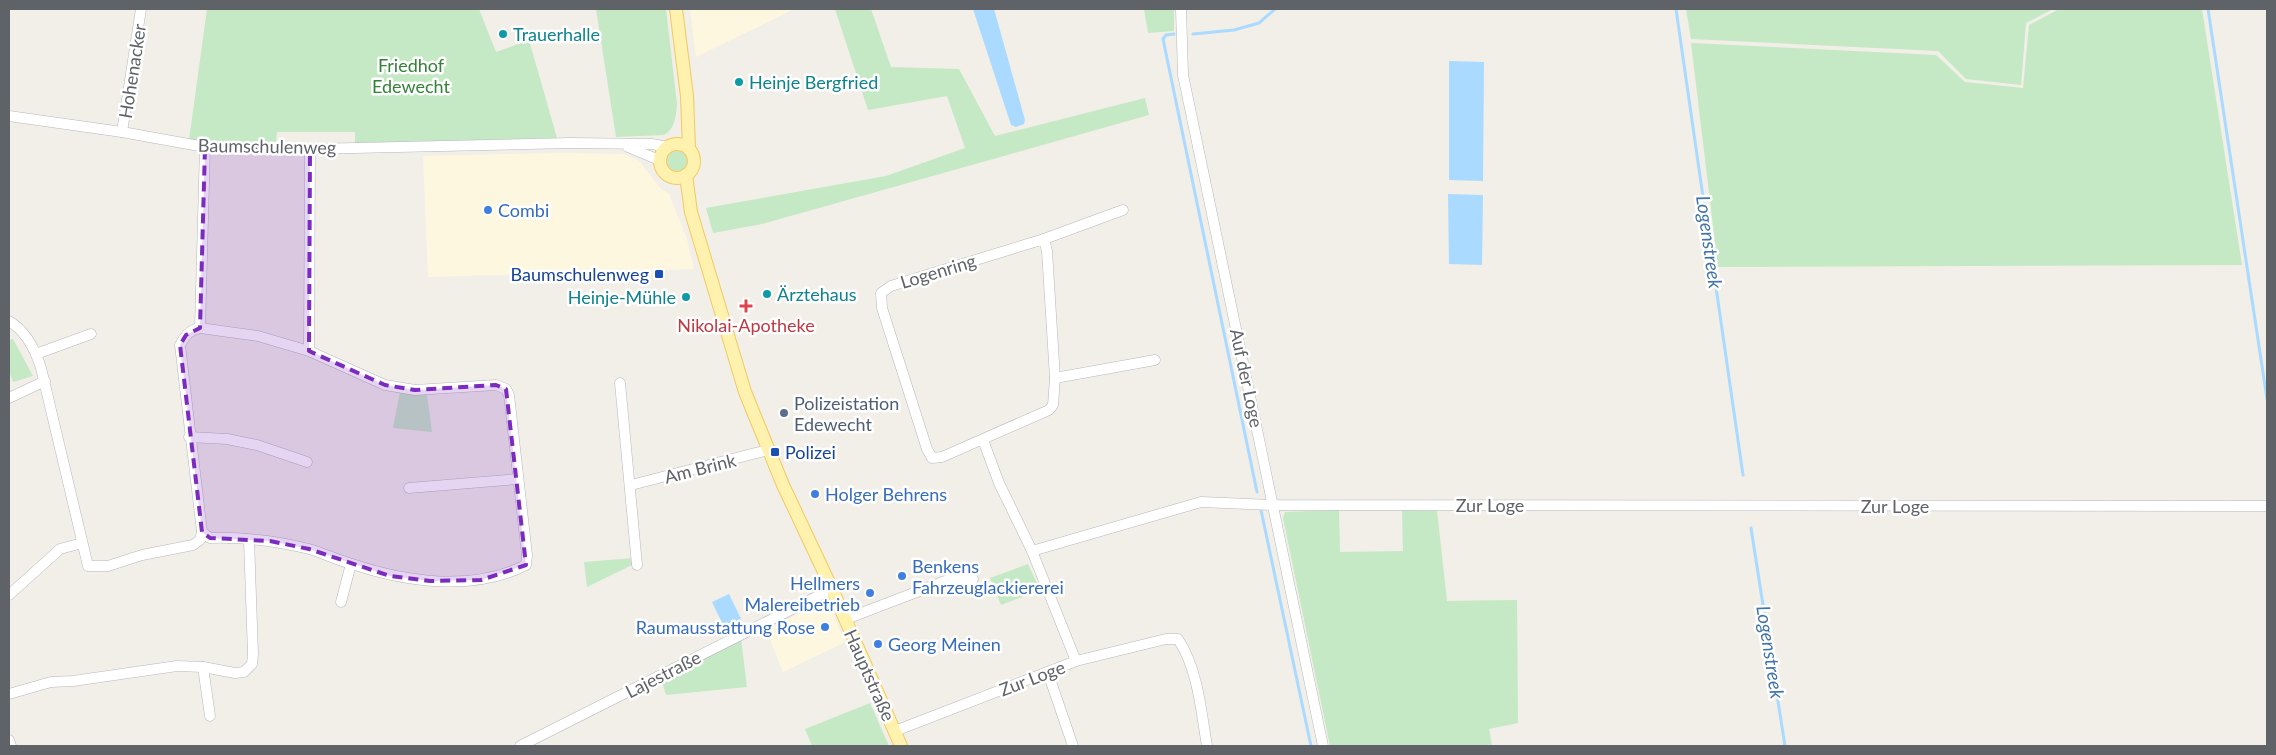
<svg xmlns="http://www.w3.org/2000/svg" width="2276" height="755" viewBox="0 0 2276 755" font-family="Lato,sans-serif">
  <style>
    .commercial { fill: #fef7e0 }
    .green { fill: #c5e8c5 }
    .water { fill: #aadaff }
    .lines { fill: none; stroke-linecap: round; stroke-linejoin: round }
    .stream { stroke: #aadaff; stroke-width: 3 }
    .minor-casing { stroke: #b5b8bc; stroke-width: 11 }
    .major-casing { stroke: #f2c960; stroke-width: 14 }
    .minor { stroke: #fff; stroke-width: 10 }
    .major { stroke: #fff2af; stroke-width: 12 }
    .marked { fill: #7b2cbf; fill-opacity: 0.2; stroke: #7b2cbf; stroke-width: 4; stroke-dasharray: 10 6; stroke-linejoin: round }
    .culture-dot { fill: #0f9aa8; stroke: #fff; stroke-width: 2 }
    .shop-dot { fill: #3f7fe0; stroke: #fff; stroke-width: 2 }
    .transit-dot { fill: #1a4fb4; stroke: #fff; stroke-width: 2 }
    .health-dot { fill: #e0444e; stroke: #fff; stroke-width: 2 }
    .service-dot { fill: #5c6f8a; stroke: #fff; stroke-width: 2 }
    .labels { text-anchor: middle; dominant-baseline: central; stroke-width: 5; stroke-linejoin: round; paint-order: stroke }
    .culture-label { font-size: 18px; fill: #0d838f; stroke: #fff; text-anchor: start }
    .park-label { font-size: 18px; fill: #348238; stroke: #fff }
    .street-label { font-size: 18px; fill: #5f6368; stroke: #fff }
    .shop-label { font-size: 18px; fill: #366cbe; stroke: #fff; text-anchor: start }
    .transit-label { font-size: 18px; fill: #164399; stroke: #fff; text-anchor: end }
    .health-label { font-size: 18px; fill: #be3a42; stroke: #fff }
    .service-label { font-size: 18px; fill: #4e5e75; stroke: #fff; text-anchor: start }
    .water-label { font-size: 19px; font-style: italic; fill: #4174aa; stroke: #fff }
  </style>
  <rect width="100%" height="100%" fill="#f1efe8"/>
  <g class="commercial">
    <polygon points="690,9 794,9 696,57"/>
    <polygon points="559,153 624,154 639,161 661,189 669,194 687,239 694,269 428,277 423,156"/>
    <polygon points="827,600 845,642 783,672 766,630"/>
  </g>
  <g class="green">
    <polygon points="207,9 479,9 496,52 529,40 557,138 355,143 355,132 277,132 276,142 217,143 189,140"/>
    <path d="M 596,9 L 666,9 L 677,104 C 676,116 675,129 664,135 L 616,137 Z"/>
    <polygon points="835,9 871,9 891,67 959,69 995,136 1145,98 1149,115 762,224 713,233 706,208 886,176 965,148 947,96 868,110"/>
    <polygon points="1144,9 1174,9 1174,31 1148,33"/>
    <polygon points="1686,9 2053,9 2026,23 2021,85 1966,79 1938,51 1691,39"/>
    <polygon points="2059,9 2202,9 2242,265 1718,267 1691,43 1936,55 1965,82 2023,88 2029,25"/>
    <circle cx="677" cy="161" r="10"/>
    <polygon points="13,339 33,376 13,382 9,371 9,340"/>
    <polygon points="400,391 427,395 432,432 393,428"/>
    <polygon points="1339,510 1340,552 1403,551 1402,510 1437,511 1447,601 1517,600 1518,723 1489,729 1492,746 1330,746 1283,518 1285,512"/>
    <polygon points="634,558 634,564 587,587 584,562"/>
    <polygon points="1028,564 1040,590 1001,605 990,578"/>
    <polygon points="741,639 747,687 666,695 661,678"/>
    <polygon points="870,703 889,746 812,746 805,729"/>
  </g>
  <g class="water">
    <polygon points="973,9 994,9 1025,120 1024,124 1016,127 1011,125"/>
    <polygon points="1449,61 1484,62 1483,181 1449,180"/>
    <polygon points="1448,194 1483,195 1482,265 1449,264"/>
    <polygon points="729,594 743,623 726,631 712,602"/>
  </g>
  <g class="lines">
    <g class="stream">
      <polyline points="1676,9 1743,475"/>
      <polyline points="2208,9 2267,399"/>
      <polyline points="1174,34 1166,35 1163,39 1257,492"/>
      <polyline points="1193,34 1234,30 1259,23 1275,9"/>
      <polyline points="1261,510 1311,746"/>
      <polyline points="1751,528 1785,746"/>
    </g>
    <defs>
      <g id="minor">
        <polyline points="1181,9 1183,75 1323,746"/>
        <polyline points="9,116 122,132 205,147 310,149 570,143 652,144 667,147"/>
        <polyline points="122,132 141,9"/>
        <polyline points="628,147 659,160"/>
        <polygon points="1044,239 1047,251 1055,378 1053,405 1049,410 942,457 932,458 927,449 882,308 881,293 891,286"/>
        <polyline points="1044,239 1123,210"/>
        <path d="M 9,321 C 26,331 35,349 41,368 L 88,566 L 108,566 L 142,555 L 193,545 L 200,540 L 202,532 L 210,538 C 243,537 277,541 309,549 C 323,553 337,560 352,564 C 406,582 473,592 526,565 L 527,555 L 509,395 L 506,389 L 496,385 L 415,390 L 385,385 L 309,351 L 258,336 L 200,328"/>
        <polyline points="309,351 310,149"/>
        <polyline points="36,354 91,334"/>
        <polyline points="1055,378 1155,360"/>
        <polyline points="620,383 637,565"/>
        <polyline points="9,398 45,381"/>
        <polyline points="189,437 227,439 257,445 307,462"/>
        <polyline points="631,485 768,450"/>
        <polyline points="409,488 518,479"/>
        <path d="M 202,532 L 180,345 C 185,336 189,330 200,328 L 205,147"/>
        <polyline points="1032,551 1201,502 1273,505 2267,506"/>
        <polyline points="9,595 60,549 82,543"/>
        <polyline points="341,602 351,564"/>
        <polyline points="846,619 948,580 973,579"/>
        <path d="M 1076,661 L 1166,639 L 1178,639 C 1198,669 1201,711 1207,746"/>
        <polyline points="203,667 210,716"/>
        <polyline points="1048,673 1073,746"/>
        <polyline points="9,694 51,682 73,681 177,666 203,667 235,673 244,672 252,664 253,654 249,540"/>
        <polyline points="895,731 1076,661 1032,551 999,483 983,440"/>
        <polyline points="9,740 11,746"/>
        <polyline points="520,746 832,589"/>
      </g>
      <g id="major">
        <polyline points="676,9 687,96 689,148"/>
        <circle cx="677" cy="161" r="17"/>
        <polyline points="686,175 691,212 745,392 783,485 832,589 901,746"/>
      </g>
    </defs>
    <use href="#minor" class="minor-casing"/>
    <use href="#major" class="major-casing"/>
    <use href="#minor" class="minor"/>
    <use href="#major" class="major"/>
  </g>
  <path class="marked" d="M 205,147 L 310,149 L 309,351 L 385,385 L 415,390 L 496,385 L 506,389 L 526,565 L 481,580 L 430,581 L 390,576 L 309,549 L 270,541 L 210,538 L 202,532 L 180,345 L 186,335 L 200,328 Z"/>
  <g class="culture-dot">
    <circle cx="503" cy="34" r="5"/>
    <circle cx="739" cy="82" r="5"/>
    <circle cx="767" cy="294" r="5"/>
    <circle cx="686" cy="297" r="5"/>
  </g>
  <g class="shop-dot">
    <circle cx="488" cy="210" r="5"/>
    <circle cx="815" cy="494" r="5"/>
    <circle cx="902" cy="576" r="5"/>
    <circle cx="870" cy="593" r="5"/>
    <circle cx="825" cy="627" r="5"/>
    <circle cx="878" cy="644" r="5"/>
  </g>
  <g class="transit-dot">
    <rect x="654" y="269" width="10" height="10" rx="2.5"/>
    <rect x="770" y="447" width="10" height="10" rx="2.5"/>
  </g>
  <path class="health-dot" d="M743.5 298.5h5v5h5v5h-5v5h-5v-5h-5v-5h5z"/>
  <circle class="service-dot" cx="784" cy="413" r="5"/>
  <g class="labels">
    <g class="culture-label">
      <text x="513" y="34">Trauerhalle</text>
      <text x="749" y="82">Heinje Bergfried</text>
      <text x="777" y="294">Ärztehaus</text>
      <text x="676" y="297" text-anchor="end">Heinje-Mühle</text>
    </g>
    <g class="park-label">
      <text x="411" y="65">Friedhof<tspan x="411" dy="21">Edewecht</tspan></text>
    </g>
    <g class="street-label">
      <text transform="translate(132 71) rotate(-81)">Hohenacker</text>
      <text transform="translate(267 146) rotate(1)">Baumschulenweg</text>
      <text transform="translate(938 271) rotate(-17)">Logenring</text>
      <text transform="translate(1247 378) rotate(78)">Auf der Loge</text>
      <text transform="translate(700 468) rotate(-14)">Am Brink</text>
      <text x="1490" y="505">Zur Loge</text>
      <text x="1895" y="506">Zur Loge</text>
      <text transform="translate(663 674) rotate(-27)">Lajestraße</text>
      <text transform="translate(870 675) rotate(66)">Hauptstraße</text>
      <text transform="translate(1032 678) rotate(-21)">Zur Loge</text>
    </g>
    <g class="shop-label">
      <text x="498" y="210">Combi</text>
      <text x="825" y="494">Holger Behrens</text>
      <text x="912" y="566">Benkens<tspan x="912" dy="21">Fahrzeuglackiererei</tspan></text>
      <text x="860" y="583" text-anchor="end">Hellmers<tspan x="860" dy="21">Malereibetrieb</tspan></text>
      <text x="815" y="627" text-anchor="end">Raumausstattung Rose</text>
      <text x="888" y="644">Georg Meinen</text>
    </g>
    <g class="transit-label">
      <text x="649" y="274">Baumschulenweg</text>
      <text x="785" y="452" text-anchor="start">Polizei</text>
    </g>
    <g class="health-label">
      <text x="746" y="325">Nikolai-Apotheke</text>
    </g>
    <g class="service-label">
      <text x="794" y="403">Polizeistation<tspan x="794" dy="21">Edewecht</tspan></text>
    </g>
    <g class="water-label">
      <text transform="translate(1710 242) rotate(82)">Logenstreek</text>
      <text transform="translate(1771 652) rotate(81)">Logenstreek</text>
    </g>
  </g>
  <rect width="2276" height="755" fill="none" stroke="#5f6368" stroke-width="20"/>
</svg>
